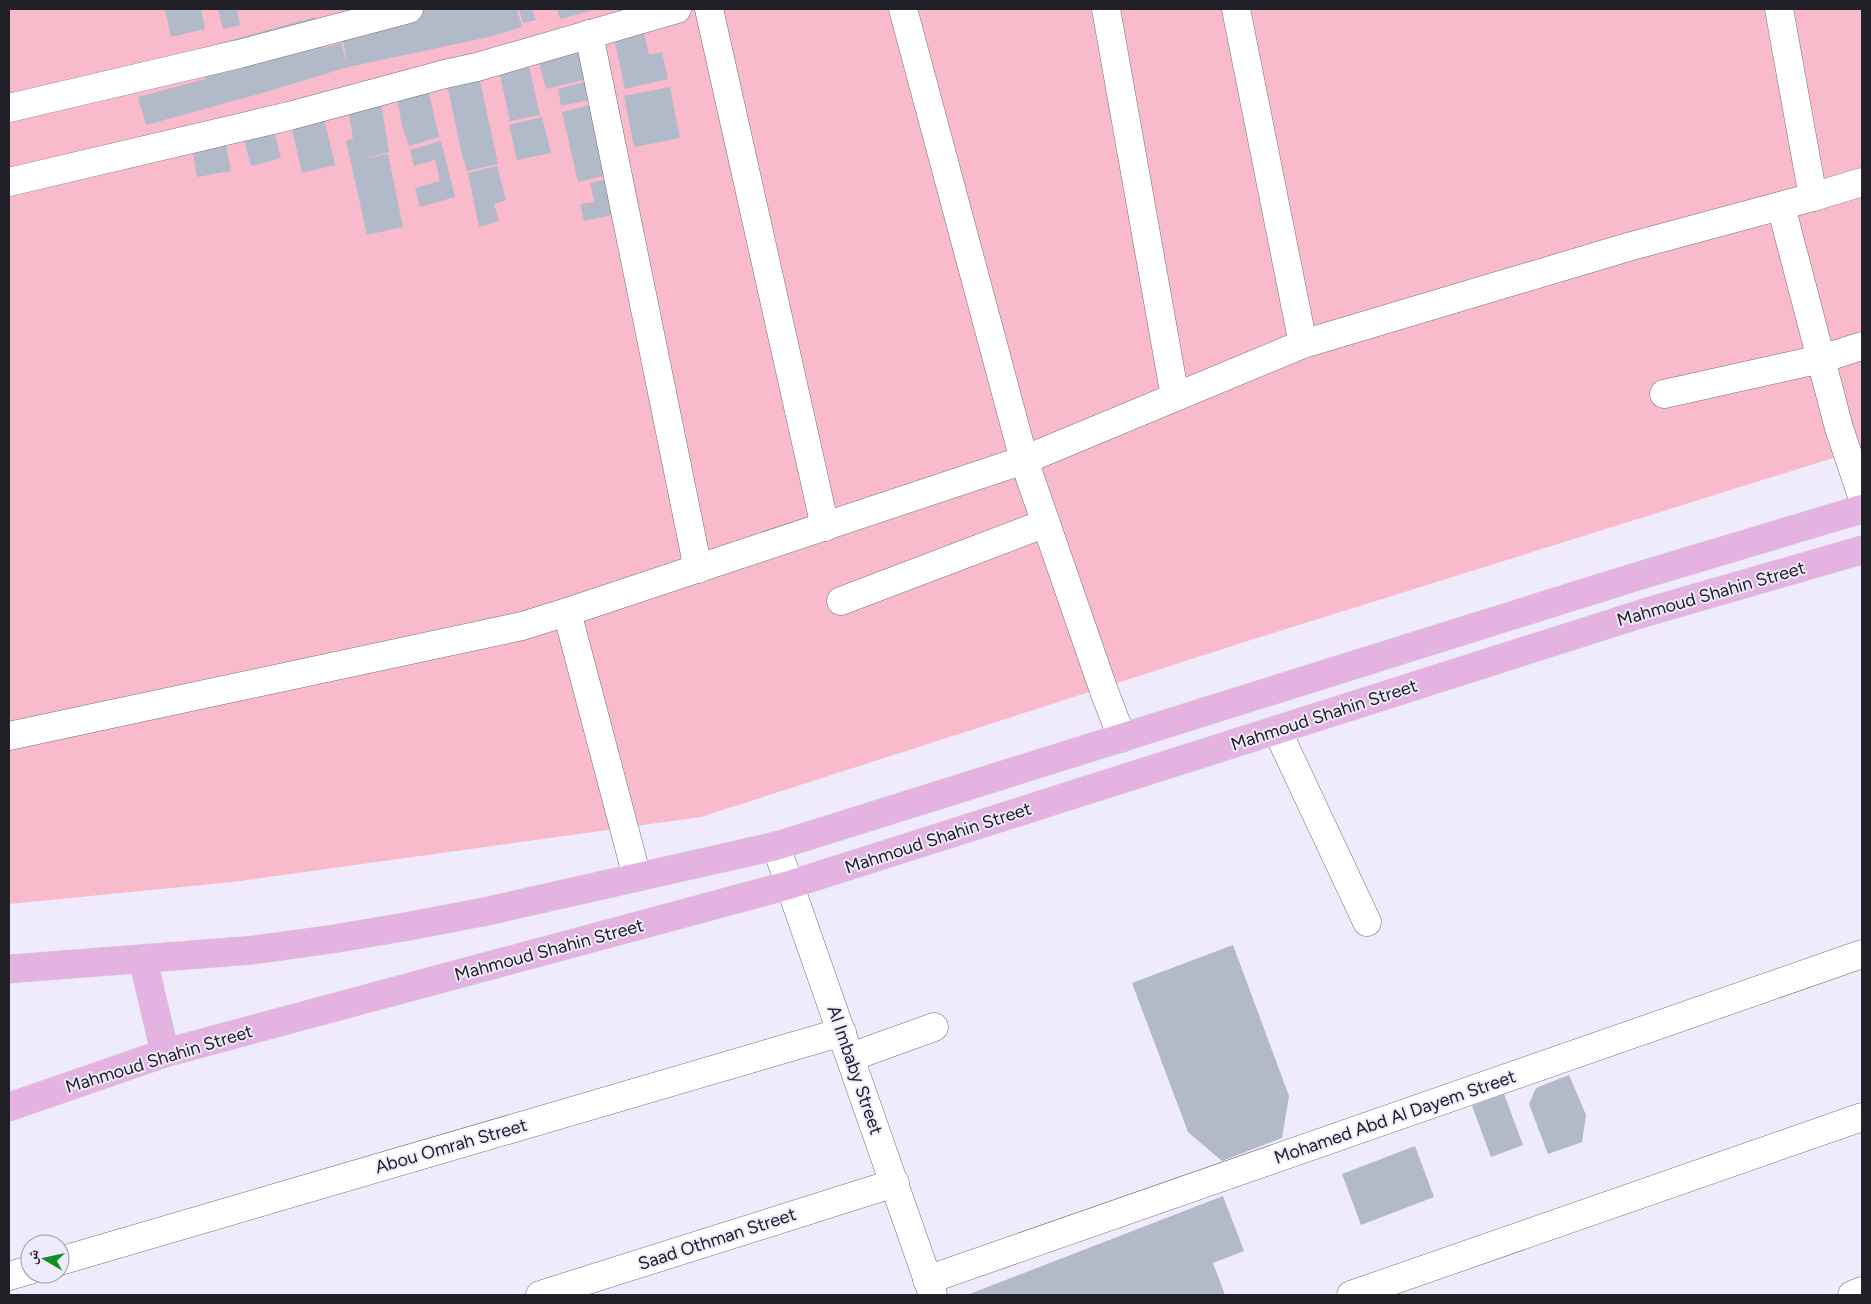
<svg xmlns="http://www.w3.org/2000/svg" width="1871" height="1304" viewBox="0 0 1871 1304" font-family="Figtree,'Noto Naskh Arabic',sans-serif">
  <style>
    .green { fill: #f9bacc }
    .building { fill: #b2b9c9 }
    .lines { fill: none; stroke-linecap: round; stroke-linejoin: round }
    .minor-casing { stroke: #726e7d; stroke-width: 29 }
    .major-casing { stroke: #d3d2d4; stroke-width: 29 }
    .minor { stroke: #fff; stroke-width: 28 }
    .major { stroke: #e4b3e1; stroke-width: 28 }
    .labels { text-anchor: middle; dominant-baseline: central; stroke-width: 4; stroke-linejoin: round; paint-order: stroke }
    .street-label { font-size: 18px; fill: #212026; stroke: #efeafc }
  </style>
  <rect width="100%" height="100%" fill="#efeafc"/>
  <polygon class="green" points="9,9 1862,9 1862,449 1260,637 701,817 232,882 9,904"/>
  <g class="building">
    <polygon points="165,9 201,9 205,29 171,37"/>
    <polygon points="218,9 242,9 237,11 240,25 223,29"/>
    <polygon points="360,9 517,9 522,27 489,37 348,67 262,93 146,125 138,97 205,79 198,49 315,17 323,48 341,43 347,65 339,15"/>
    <polygon points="519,9 532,9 536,20 523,23"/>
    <polygon points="557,9 597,9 560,19"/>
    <polygon points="644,33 649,55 662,52 668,79 625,89 614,39"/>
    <polygon points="579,45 587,79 546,89 537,55"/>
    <polygon points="527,58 540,115 510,121 498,65"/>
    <polygon points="477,67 498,164 467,171 462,155 445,74"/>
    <polygon points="589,81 593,99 561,106 558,89"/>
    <polygon points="427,85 439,137 409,146 402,126 396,93"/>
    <polygon points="670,87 680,138 634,147 624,96"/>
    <polygon points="381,103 389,152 361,159 388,154 403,227 367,235 346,141 353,138 348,109"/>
    <polygon points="591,105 607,175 578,182 562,112"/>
    <polygon points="322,109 335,165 302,173 289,116"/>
    <polygon points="542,117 551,153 517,160 509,125"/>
    <polygon points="272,124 281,158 251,166 242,133"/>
    <polygon points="224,134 231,171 197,177 191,140"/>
    <polygon points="441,141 455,197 420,207 415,188 440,181 435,160 414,166 410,150"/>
    <polygon points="497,166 506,200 494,204 499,221 479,227 468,173"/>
    <polygon points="609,179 617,214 584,221 580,204 594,202 590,183"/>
    <polygon points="1233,945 1289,1096 1282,1138 1222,1161 1188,1132 1132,983"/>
    <polygon points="1569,1075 1586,1115 1582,1142 1548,1154 1529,1104 1536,1088"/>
    <polygon points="1504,1094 1523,1145 1491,1157 1472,1106"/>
    <polygon points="1415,1146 1434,1197 1361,1225 1342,1174"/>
    <polygon points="1223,1196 1244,1251 1213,1263 1225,1295 967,1295"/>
  </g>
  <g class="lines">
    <defs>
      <g id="minor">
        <polyline points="709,9 825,527"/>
        <polyline points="903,9 1024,460 1104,691 1122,738"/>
        <polyline points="1106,9 1175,397"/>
        <polyline points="1236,9 1303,344"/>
        <polyline points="1779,9 1813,197"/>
        <polyline points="589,34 698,569"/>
        <polyline points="9,108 239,54 409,9"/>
        <polyline points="9,182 289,116 445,74 477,67 677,9"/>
        <polyline points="1781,206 1839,428 1862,496"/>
        <polyline points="1664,394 1821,359 1862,346"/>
        <polyline points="841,601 1046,523"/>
        <polyline points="567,612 637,877"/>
        <polyline points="1277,730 1367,922"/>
        <polyline points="9,736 522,626 567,612 1024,460 1303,344 1628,247 1813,197 1862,182"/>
        <polyline points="776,846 933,1295"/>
        <polyline points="851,1057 934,1027"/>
        <polyline points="60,1261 842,1032"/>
        <polyline points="9,1276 30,1270"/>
        <polyline points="927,1280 1862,954"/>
        <polyline points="540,1295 895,1183"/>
        <polyline points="1351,1295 1862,1117"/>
        <polyline points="1852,1295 1862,1291"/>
      </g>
      <g id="major">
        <polyline points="143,960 165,1053"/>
        <polyline points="9,969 254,950 333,939 410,926 488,911 776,846 1635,577 1862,509"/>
        <polyline points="9,1107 165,1053 789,885 1647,612 1862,550"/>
      </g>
    </defs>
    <use href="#minor" class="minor-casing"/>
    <use href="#major" class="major-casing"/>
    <use href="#minor" class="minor"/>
    <use href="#major" class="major"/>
  </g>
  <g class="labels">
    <g class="street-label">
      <text transform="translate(1711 594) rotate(-16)">Mahmoud Shahin Street</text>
      <text transform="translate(1324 715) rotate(-18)">Mahmoud Shahin Street</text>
      <text transform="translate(938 838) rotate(-18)">Mahmoud Shahin Street</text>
      <text transform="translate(549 950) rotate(-15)">Mahmoud Shahin Street</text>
      <text transform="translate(159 1059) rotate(-17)">Mahmoud Shahin Street</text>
      <text transform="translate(855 1070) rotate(71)">Al Imbaby Street</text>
      <text transform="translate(1395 1117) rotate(-19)">Mohamed Abd Al Dayem Street</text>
      <text transform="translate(451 1146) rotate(-16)">Abou Omrah Street</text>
      <text transform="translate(717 1239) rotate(-18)">Saad Othman Street</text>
    </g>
  </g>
  <rect width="1871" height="1304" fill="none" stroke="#212026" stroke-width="20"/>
  <g transform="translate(45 1259) rotate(279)"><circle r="24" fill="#efeafc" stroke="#9d99a6"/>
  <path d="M0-4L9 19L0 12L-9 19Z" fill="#108f1e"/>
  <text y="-8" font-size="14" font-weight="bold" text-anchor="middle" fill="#212026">ش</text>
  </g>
</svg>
